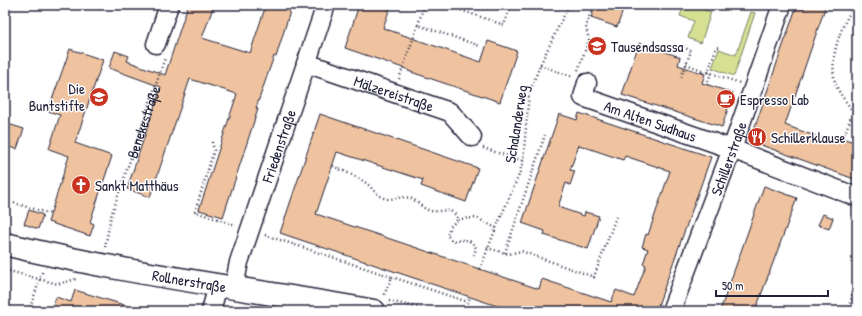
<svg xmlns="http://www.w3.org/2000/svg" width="862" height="316" viewBox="0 0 862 316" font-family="'Patrick Hand',sans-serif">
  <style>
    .green { fill: #d5e093; stroke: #7c8167 }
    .building { fill: #efc39f; stroke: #22223b }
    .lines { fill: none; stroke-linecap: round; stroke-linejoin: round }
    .street-casing { stroke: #22223b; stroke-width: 21 }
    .secondary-casing { stroke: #22223b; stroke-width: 25 }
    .path { stroke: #22223b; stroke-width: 2.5; stroke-dasharray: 1 3; stroke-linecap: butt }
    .street { stroke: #fff; stroke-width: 18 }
    .secondary { stroke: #fff; stroke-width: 22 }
    .labels { text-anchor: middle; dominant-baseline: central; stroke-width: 3; stroke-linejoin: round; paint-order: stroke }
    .poi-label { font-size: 15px; fill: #22223b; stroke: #fff; text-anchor: start }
    .street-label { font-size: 15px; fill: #22223b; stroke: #fff }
  </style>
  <rect width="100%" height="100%" fill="#fff"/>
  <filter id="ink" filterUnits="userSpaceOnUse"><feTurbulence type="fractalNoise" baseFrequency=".025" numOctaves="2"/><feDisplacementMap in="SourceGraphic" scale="8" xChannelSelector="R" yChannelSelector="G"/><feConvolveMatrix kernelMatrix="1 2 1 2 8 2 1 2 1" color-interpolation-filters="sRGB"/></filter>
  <g filter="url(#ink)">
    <g class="green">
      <polygon points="684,5 690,5 711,12 701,43 688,38 694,21 680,16"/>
      <polygon points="751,12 755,13 734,76 712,68 719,49 736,55"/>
    </g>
    <g class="building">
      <polygon points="188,5 214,5 202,38 250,53 266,5 292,5 276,57 274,56 256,108 258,109 223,217 199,210 237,94 190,79 150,197 127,189 161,87 109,68 115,51 129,56 127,61 165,75"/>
      <polygon points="359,5 391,5 383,28 481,62 488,41 517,51 500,102 408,71 409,70 345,48"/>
      <polygon points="595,5 625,5 617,27 591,18"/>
      <polygon points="797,5 826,5 785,125 834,143 836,136 857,143 857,180 750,141"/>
      <polygon points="639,43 680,57 678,65 705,74 702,83 733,93 722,127 622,95"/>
      <polygon points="70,49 103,60 75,143 112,156 90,222 94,224 90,236 48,222 69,156 49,149 60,115 48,111"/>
      <polygon points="579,113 711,157 656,311 512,311 280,233 320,114 478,168 466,202 421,186 423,180 337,152 316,214 539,289 542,279 611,302 616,290 634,297 646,265 643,264 648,249 642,247 646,234 648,235 670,171 625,156 623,160 579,145 570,170 575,171 570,185 566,183 558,207 584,216 585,212 599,216 588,249 544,235 545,231 522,223 559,114 577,120"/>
      <polygon points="5,123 24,129 17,149 5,146"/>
      <polygon points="764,186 797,198 757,306 754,305 752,311 720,311"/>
      <polygon points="29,210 43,215 38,229 24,224"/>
      <polygon points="823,214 833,218 829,229 818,225"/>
      <polygon points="75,290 134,308 134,311 51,311 56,297 71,302"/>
    </g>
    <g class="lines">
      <defs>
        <g id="street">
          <polyline points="156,44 169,5"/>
          <path id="s2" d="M 306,63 L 450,112 L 472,137"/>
          <path id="s3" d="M 587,83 L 583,97 L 732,149 L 857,197"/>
          <path id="s4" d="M 234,287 L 239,262 L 326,5"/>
          <polyline points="211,311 218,285"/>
          <path id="s5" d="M 671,311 L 732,149 L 782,5"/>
        </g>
        <g id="secondary">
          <path id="s6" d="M 5,244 C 126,274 251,289 374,311"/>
        </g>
      </defs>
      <use href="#street" class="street-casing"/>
      <use href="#secondary" class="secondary-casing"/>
      <g class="path">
        <polyline points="446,5 504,25 511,5"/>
        <polyline points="418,25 424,5"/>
        <polyline points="686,64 702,70"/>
        <polyline points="540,65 573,77"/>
        <polyline points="578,70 589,40 586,27 593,5"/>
        <polyline points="708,72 740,83"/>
        <polyline points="702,73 703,70 708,72 716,48 719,47"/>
        <polyline points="681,77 691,51 682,46"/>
        <polyline points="399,79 418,25 480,46"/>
        <polyline points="707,85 711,73"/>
        <path d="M 843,138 L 853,112 C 847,102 838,93 835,82 C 829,57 841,25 855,5"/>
        <polyline points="212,142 214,150 195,212 236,225"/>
        <polyline points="483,148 523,161"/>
        <path d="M 333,166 C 343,171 356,176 366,183 C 373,188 378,198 388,199 C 396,199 401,196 410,198 C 418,201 422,209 431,211 C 442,213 451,205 458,219 L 450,227 L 447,235 L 452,241 C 464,240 469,237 476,248 L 474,255"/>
        <polyline points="14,203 51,214"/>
        <polyline points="458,219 477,218 496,228"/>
        <polyline points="265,235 392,277 383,297"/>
        <path id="s1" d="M 105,247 L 111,216 L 165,58"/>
        <polyline points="487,248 509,254 521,251 594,277 617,214"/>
        <polyline points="505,253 545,135"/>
        <polyline points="480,269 496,228 519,175 523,161 529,94 540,65 566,11 568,5"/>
        <polyline points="5,270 58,284 76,279"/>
        <polyline points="392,277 468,302"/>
        <polyline points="389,301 434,311"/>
        <polyline points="29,311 43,270"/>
        <polyline points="465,311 470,297"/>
        <polyline points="847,311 857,284"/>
      </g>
      <use href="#street" class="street"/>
      <use href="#secondary" class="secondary"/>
    </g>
  </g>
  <defs>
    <symbol id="school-disc" viewBox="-11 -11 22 22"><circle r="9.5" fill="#c8321e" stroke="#fff"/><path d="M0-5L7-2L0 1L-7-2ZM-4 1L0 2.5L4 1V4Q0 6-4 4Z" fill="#fff"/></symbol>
    <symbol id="cafe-disc" viewBox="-11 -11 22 22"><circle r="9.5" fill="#c8321e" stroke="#fff"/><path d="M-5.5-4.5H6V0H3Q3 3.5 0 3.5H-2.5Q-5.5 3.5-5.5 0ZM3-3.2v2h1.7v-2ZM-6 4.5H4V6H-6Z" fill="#fff"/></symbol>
    <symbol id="restaurant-disc" viewBox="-11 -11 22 22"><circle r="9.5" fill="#c8321e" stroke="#fff"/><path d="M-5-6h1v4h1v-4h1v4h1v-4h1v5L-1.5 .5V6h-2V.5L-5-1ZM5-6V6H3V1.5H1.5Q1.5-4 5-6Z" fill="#fff"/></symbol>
    <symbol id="church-disc" viewBox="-11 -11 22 22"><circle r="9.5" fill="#c8321e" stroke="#fff"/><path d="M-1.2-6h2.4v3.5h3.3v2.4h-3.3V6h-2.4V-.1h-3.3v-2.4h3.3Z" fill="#fff"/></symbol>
  </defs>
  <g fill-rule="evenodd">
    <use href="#school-disc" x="586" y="35" width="22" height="22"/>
    <use href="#school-disc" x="88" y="86" width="22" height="22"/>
    <use href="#cafe-disc" x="715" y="88" width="22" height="22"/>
    <use href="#restaurant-disc" x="746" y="126" width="22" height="22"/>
    <use href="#church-disc" x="70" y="174" width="22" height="22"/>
  </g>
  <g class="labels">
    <g class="poi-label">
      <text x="611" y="46">Tausendsassa</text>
      <text x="85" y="88" text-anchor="end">Die<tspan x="85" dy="17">Buntstifte</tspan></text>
      <text x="740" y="99">Espresso Lab</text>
      <text x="771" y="137">Schillerklause</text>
      <text x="95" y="185">Sankt Matthäus</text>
    </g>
    <g class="street-label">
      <text stroke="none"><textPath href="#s2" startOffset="93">Mälzereistraße</textPath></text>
      <text stroke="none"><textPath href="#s3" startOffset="86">Am Alten Sudhaus</textPath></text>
      <text stroke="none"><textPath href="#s1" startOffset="131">Benekestraße</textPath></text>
      <text transform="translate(516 124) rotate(-81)">Schalanderweg</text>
      <text stroke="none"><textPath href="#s4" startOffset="148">Friedenstraße</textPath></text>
      <text stroke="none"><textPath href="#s5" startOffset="163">Schillerstraße</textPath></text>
      <text stroke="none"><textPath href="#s6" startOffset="188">Rollnerstraße</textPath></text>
    </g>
  </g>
  <rect width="862" height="316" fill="none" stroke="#fff" stroke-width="20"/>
  <rect x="10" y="10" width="842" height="296" fill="none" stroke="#22223b" stroke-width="1.5" filter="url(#ink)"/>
  <path d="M716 290v6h112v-6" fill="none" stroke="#22223b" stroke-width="2"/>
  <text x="722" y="290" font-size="12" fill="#22223b" stroke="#ffffff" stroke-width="3" paint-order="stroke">50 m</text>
</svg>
